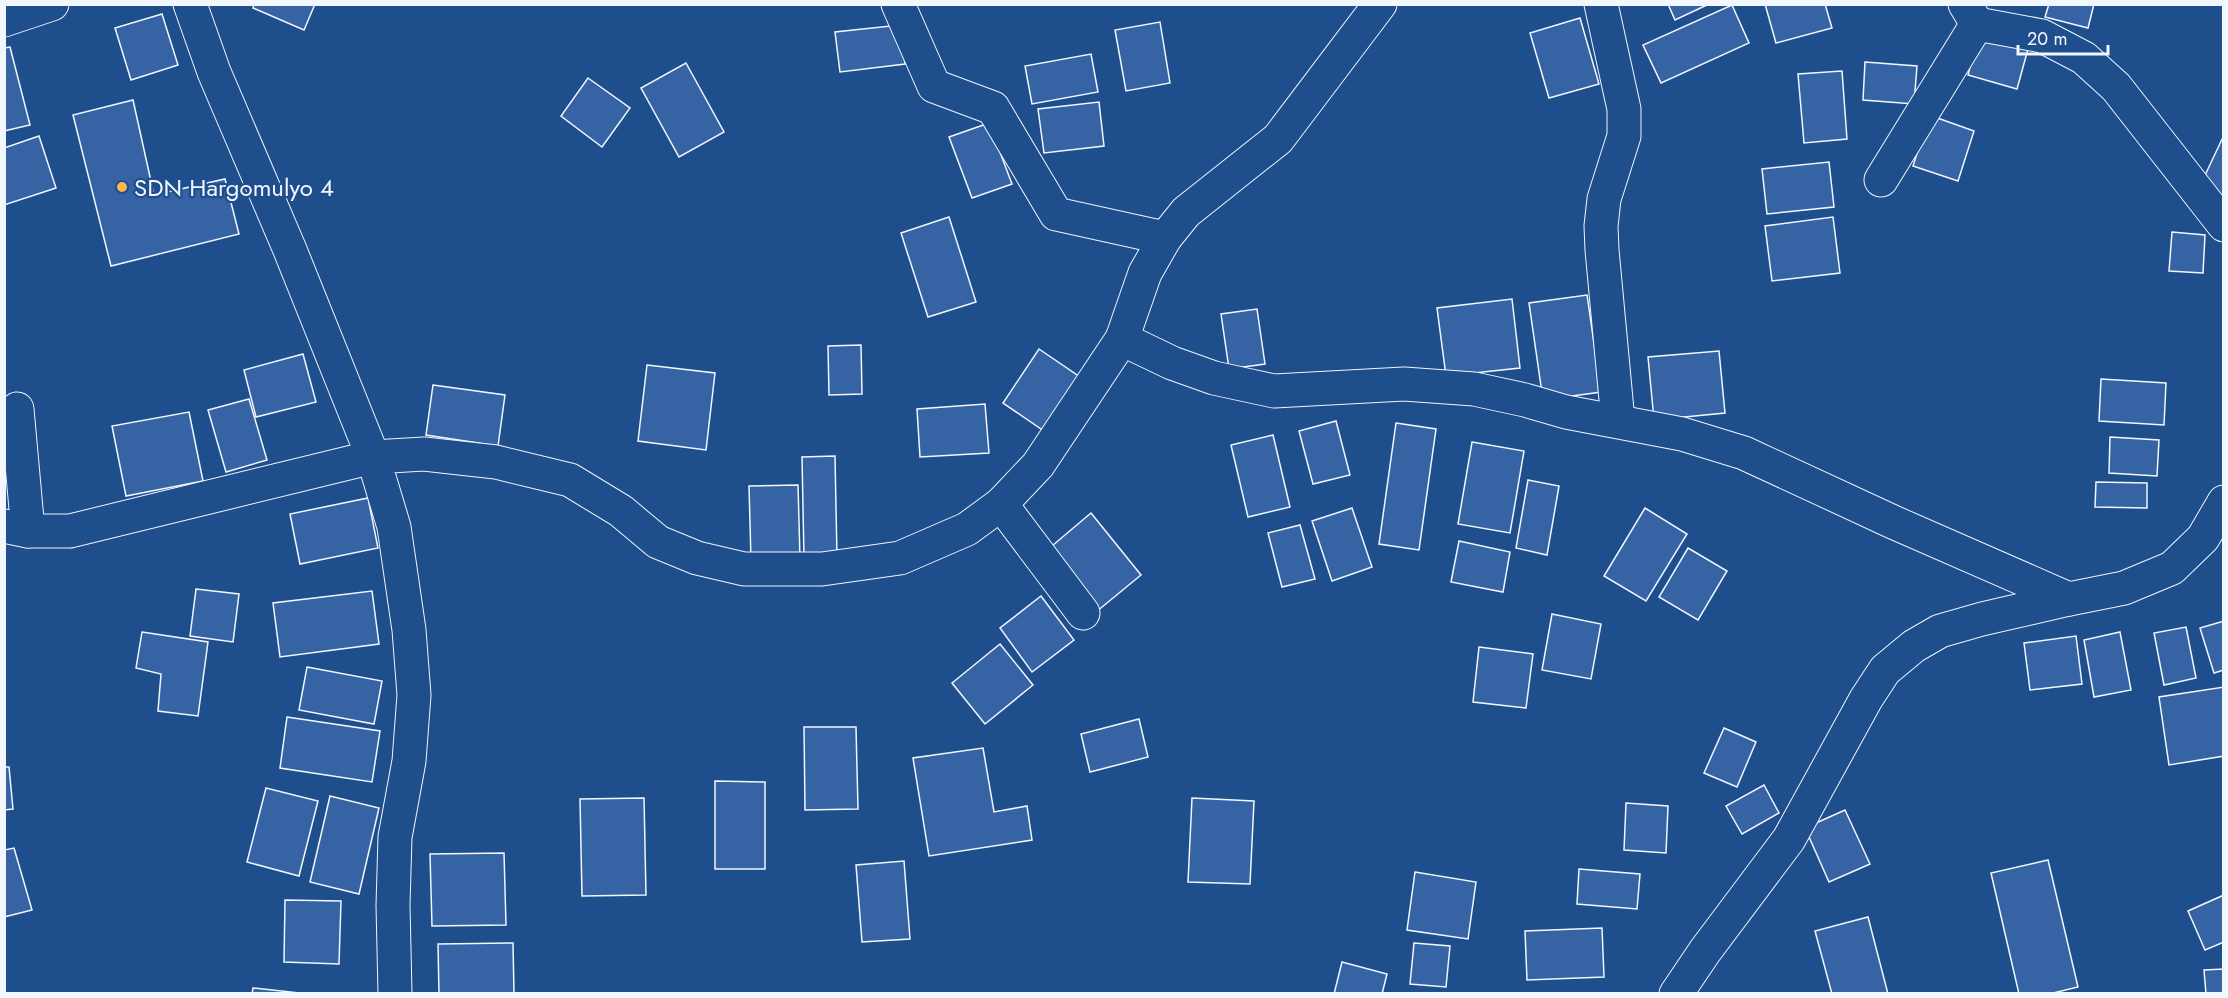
<svg xmlns="http://www.w3.org/2000/svg" width="2228" height="998" viewBox="0 0 2228 998" font-family="Jost,sans-serif">
  <style>
    .building { fill: #3563a3; stroke: #f2f6ff; stroke-width: 1.5 }
    .lines { fill: none; stroke-linecap: round; stroke-linejoin: round }
    .minor-casing { stroke: #f2f6ff; stroke-width: 35 }
    .minor { stroke: #1f4e8c; stroke-width: 33 }
    .poi-dot { fill: #ffb74d; stroke: #1f4e8c; stroke-width: 2 }
    .labels { text-anchor: middle; dominant-baseline: central; stroke-width: 4.5; stroke-linejoin: round; paint-order: stroke }
    .poi-label { font-size: 24px; fill: #f2f6ff; stroke: #1f4e8c; text-anchor: start }
  </style>
  <rect width="100%" height="100%" fill="#1f4e8c"/>
  <g class="building">
    <polygon points="254,4 315,4 304,30 253,8"/>
    <polygon points="1668,4 1709,4 1675,20"/>
    <polygon points="1765,4 1825,4 1832,28 1776,43"/>
    <polygon points="2049,4 2094,4 2088,28 2045,17"/>
    <polygon points="1732,5 1749,43 1661,83 1643,45"/>
    <polygon points="162,14 178,65 131,80 115,28"/>
    <polygon points="1580,18 1599,84 1549,98 1530,33"/>
    <polygon points="1160,22 1170,83 1126,91 1115,30"/>
    <polygon points="900,25 905,64 840,72 835,32"/>
    <polygon points="1978,35 2028,49 2017,89 1968,75"/>
    <polygon points="10,47 30,125 4,131 4,48"/>
    <polygon points="1091,54 1098,92 1032,104 1025,66"/>
    <polygon points="1865,62 1917,66 1914,104 1863,100"/>
    <polygon points="686,63 724,132 679,157 641,88"/>
    <polygon points="1842,71 1847,139 1804,143 1798,74"/>
    <polygon points="588,78 630,108 602,147 561,116"/>
    <polygon points="133,100 154,195 225,179 239,234 111,266 73,115"/>
    <polygon points="1099,102 1104,146 1044,153 1038,109"/>
    <polygon points="1929,115 1974,131 1958,181 1913,166"/>
    <polygon points="989,123 1012,184 972,198 949,137"/>
    <polygon points="2224,135 2224,199 2199,188"/>
    <polygon points="39,136 56,188 4,205 4,148"/>
    <polygon points="1829,162 1834,207 1767,214 1762,169"/>
    <polygon points="949,217 976,302 928,317 901,233"/>
    <polygon points="1833,217 1840,273 1772,281 1765,226"/>
    <polygon points="2172,232 2205,235 2203,273 2169,271"/>
    <polygon points="1587,295 1601,392 1543,400 1529,303"/>
    <polygon points="1512,299 1520,368 1446,376 1437,308"/>
    <polygon points="1257,309 1265,364 1229,369 1221,314"/>
    <polygon points="861,345 862,394 829,395 828,346"/>
    <polygon points="1039,349 1080,377 1044,431 1003,403"/>
    <polygon points="1719,351 1725,413 1654,420 1648,357"/>
    <polygon points="303,354 316,402 256,417 244,370"/>
    <polygon points="647,365 715,373 706,450 638,441"/>
    <polygon points="2101,379 2166,383 2164,425 2099,421"/>
    <polygon points="433,385 505,395 498,446 426,435"/>
    <polygon points="249,399 267,460 226,472 208,410"/>
    <polygon points="985,404 989,453 920,457 917,409"/>
    <polygon points="189,412 203,481 126,496 112,426"/>
    <polygon points="1336,421 1350,475 1313,484 1299,431"/>
    <polygon points="1396,423 1436,429 1419,550 1379,544"/>
    <polygon points="1273,435 1290,507 1248,517 1231,445"/>
    <polygon points="2110,437 2159,440 2157,476 2109,473"/>
    <polygon points="1472,442 1524,451 1510,533 1458,524"/>
    <polygon points="835,456 837,557 804,558 802,457"/>
    <polygon points="1528,480 1559,486 1547,555 1516,548"/>
    <polygon points="2096,482 2147,483 2147,508 2095,507"/>
    <polygon points="798,485 800,558 751,560 749,486"/>
    <polygon points="368,498 378,548 300,564 290,514"/>
    <polygon points="1352,508 1372,567 1332,581 1312,521"/>
    <polygon points="1645,508 1687,534 1646,601 1604,576"/>
    <polygon points="1091,513 1141,575 1096,612 1046,551"/>
    <polygon points="1300,525 1315,579 1282,587 1268,533"/>
    <polygon points="1459,541 1510,552 1503,592 1451,582"/>
    <polygon points="1688,548 1727,571 1698,620 1659,597"/>
    <polygon points="196,589 239,594 233,642 190,636"/>
    <polygon points="372,591 379,644 280,657 273,603"/>
    <polygon points="1041,596 1074,640 1032,672 1000,628"/>
    <polygon points="1552,614 1601,624 1591,679 1542,670"/>
    <polygon points="2224,621 2224,670 2214,673 2200,628"/>
    <polygon points="2186,627 2196,678 2164,685 2154,633"/>
    <polygon points="142,632 208,642 198,716 158,711 161,674 136,668"/>
    <polygon points="2120,632 2131,690 2094,697 2084,640"/>
    <polygon points="2076,636 2082,684 2030,690 2024,643"/>
    <polygon points="1000,644 1033,685 985,724 952,683"/>
    <polygon points="1479,647 1533,654 1526,708 1473,702"/>
    <polygon points="307,667 382,681 374,724 299,710"/>
    <polygon points="2224,687 2224,756 2169,765 2159,697"/>
    <polygon points="287,717 380,731 372,782 280,768"/>
    <polygon points="1139,719 1148,757 1090,772 1081,734"/>
    <polygon points="804,727 856,727 858,809 805,810"/>
    <polygon points="1724,728 1756,742 1737,787 1704,773"/>
    <polygon points="983,748 994,812 1027,806 1032,840 929,856 913,758"/>
    <polygon points="4,767 9,767 13,809 4,810"/>
    <polygon points="715,781 765,782 765,869 715,869"/>
    <polygon points="1764,785 1779,813 1742,834 1726,806"/>
    <polygon points="266,788 318,801 299,876 247,862"/>
    <polygon points="330,796 379,808 359,894 310,882"/>
    <polygon points="644,798 646,895 582,896 580,799"/>
    <polygon points="1192,798 1254,801 1250,884 1188,882"/>
    <polygon points="1626,803 1668,806 1666,853 1624,850"/>
    <polygon points="1845,810 1870,864 1829,882 1805,828"/>
    <polygon points="14,848 32,910 4,917 4,850"/>
    <polygon points="504,853 506,925 432,926 430,854"/>
    <polygon points="2048,860 2078,987 2049,994 2019,994 1991,873"/>
    <polygon points="904,861 910,939 862,942 856,865"/>
    <polygon points="1579,869 1640,874 1637,909 1577,904"/>
    <polygon points="1415,872 1476,882 1468,939 1407,930"/>
    <polygon points="2224,895 2224,942 2205,950 2188,911"/>
    <polygon points="285,900 341,901 339,964 284,962"/>
    <polygon points="1868,917 1888,994 1832,994 1815,931"/>
    <polygon points="1602,928 1604,977 1527,980 1525,931"/>
    <polygon points="513,943 514,994 439,994 438,944"/>
    <polygon points="1414,943 1450,946 1446,987 1410,984"/>
    <polygon points="1342,962 1387,974 1382,994 1334,994"/>
    <polygon points="2224,969 2224,994 2206,994 2204,970"/>
    <polygon points="253,988 309,994 252,994"/>
  </g>
  <g class="lines">
    <defs>
      <g id="minor">
        <polyline points="898,4 934,86 993,108 1056,214 1165,238"/>
        <polyline points="1601,4 1624,109 1624,136 1604,199 1601,226 1602,250 1618,421"/>
        <polyline points="1965,4 1977,24 2042,36 2084,58 2116,87 2224,225"/>
        <polyline points="4,20 52,4"/>
        <polyline points="1881,180 1977,24"/>
        <polyline points="1122,339 1145,273 1165,238 1186,212 1278,139 1380,4"/>
        <polyline points="17,409 28,531"/>
        <polyline points="1001,504 1083,613"/>
        <polyline points="4,526 28,531 70,531 373,457 290,250 214,72 190,4"/>
        <polyline points="395,994 393,905 395,837 409,761 414,695 409,630 394,527 373,457 424,454 496,462 570,480 621,511 658,542 697,558 744,569 822,569 900,558 967,529 1001,504 1038,465 1122,339 1172,363 1214,378 1274,391 1404,384 1474,389 1525,400 1566,412 1682,434 1744,453 1893,522 2069,599 2124,588 2172,568 2203,538 2224,502"/>
        <polyline points="1676,994 1705,951 1789,839 1866,699 1885,670 1914,646 1940,631 1982,619 2069,599"/>
      </g>
    </defs>
    <use href="#minor" class="minor-casing"/>
    <use href="#minor" class="minor"/>
  </g>
  <circle class="poi-dot" cx="122" cy="187" r="6"/>
  <g class="labels">
    <g class="poi-label">
      <text x="134" y="187">SDN Hargomulyo 4</text>
    </g>
  </g>
  <rect width="2228" height="998" fill="none" stroke="#f2f6ff" stroke-width="12"/>
  <path d="M2018 45v9h90v-9" fill="none" stroke="#f2f6ff" stroke-width="3"/>
  <text x="2027" y="45" font-size="18" fill="#f2f6ff" stroke="#1f4e8c" stroke-width="4.5" paint-order="stroke">20 m</text>
</svg>
